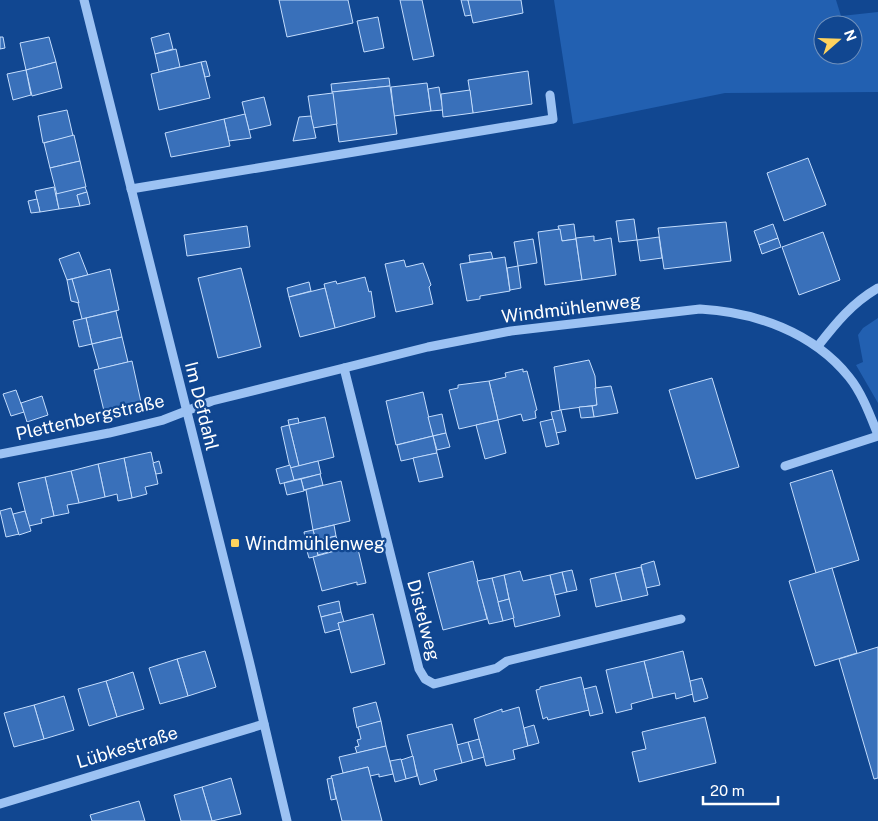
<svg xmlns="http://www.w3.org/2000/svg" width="878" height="821" viewBox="0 0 878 821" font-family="'Public Sans',sans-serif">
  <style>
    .green { fill: #2260b1; fill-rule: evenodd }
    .building { fill: #3970ba; stroke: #c4ddfd }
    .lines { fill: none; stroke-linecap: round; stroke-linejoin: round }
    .minor { stroke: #9cc2f3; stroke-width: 9 }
    .poi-dot { fill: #ffd35e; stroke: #114791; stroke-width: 2 }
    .labels { text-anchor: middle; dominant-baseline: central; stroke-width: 4.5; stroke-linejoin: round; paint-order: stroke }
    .street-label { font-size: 18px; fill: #fff; stroke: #114791 }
    .poi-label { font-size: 18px; fill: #fff; stroke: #114791; text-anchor: start }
  </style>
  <rect width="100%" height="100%" fill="#114791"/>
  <g class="green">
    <path d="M 554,0 L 836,0 L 841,16 L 878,12 L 878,92 L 725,93 L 573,124 ZM 823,25 L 853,25 L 853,55 L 823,55 Z"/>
    <polygon points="878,318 878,403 856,365 863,362 858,335 863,328"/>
  </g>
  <g class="building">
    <polygon points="279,0 348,0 353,23 287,37"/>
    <polygon points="400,0 422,0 434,56 413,60"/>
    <polygon points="461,0 468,0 472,15 465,16"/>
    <polygon points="468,0 521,0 523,13 473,23"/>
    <polygon points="378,17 384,48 364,52 357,21"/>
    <polygon points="169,33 173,49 155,54 151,38"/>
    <polygon points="0,37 3,37 5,48 0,49"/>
    <polygon points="49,37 56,62 26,70 20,43"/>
    <polygon points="176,49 180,67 159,72 155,54"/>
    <polygon points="206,61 210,76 205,77 201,62"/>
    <polygon points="56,62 62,88 32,96 26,70"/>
    <polygon points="201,62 210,98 159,110 151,74"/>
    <polygon points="26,70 31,95 13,100 7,74"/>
    <polygon points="528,71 532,104 473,113 468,80"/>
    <polygon points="389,78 390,86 332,92 331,84"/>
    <polygon points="427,83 431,111 394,116 391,87"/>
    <polygon points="390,86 397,134 339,142 332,92"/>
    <polygon points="439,87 443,110 431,111 428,89"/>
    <polygon points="470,90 473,113 443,117 441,94"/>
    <polygon points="333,93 337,124 313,128 308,96"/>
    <polygon points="264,97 271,125 249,130 242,102"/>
    <polygon points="67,110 73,136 43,143 38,116"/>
    <polygon points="245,114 251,138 229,141 224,119"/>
    <polygon points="311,116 316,138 293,141 299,117"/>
    <polygon points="224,119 230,146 171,157 165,133"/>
    <polygon points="74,135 80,161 50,168 44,143"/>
    <polygon points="808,158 826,205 784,221 767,173"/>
    <polygon points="80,161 86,187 57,195 50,168"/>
    <polygon points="54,187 59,209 40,212 35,191"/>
    <polygon points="85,187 87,192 77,195 80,206 59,209 56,194"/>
    <polygon points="87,192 90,204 80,206 77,195"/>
    <polygon points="37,199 40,212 31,213 28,201"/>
    <polygon points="634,219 637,240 619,242 616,221"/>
    <polygon points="726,222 731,261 664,269 658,228"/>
    <polygon points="574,224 576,239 562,241 558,226"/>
    <polygon points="773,224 778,238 759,245 754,231"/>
    <polygon points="247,226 250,247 187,256 184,235"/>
    <polygon points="560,229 562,241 576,239 582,280 545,285 538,232"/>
    <polygon points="823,232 840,280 799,295 782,247"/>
    <polygon points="594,236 594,241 611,238 616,275 582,280 576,238"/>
    <polygon points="659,237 662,258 640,261 637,240"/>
    <polygon points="778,238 781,247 762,254 759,245"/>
    <polygon points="533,239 537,263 518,266 514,242"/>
    <polygon points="79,252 88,275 67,280 59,259"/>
    <polygon points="491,252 493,259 470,262 469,255"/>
    <polygon points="505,257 510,291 480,296 480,299 467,301 460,264"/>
    <polygon points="404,260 406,267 423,263 431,285 429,287 433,304 396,312 385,264"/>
    <polygon points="518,266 521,288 510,290 507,268"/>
    <polygon points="241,268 261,347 218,358 198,278"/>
    <polygon points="110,269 119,310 82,319 72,279"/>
    <polygon points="365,277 369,292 371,291 375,317 335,328 324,284 336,281 337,284"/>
    <polygon points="72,279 79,303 71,301 67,280"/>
    <polygon points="309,282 311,291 289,297 287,288"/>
    <polygon points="325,288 335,328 300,337 289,297"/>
    <polygon points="116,311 122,337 92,344 86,318"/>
    <polygon points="86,318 92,344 79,347 73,321"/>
    <polygon points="122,337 128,362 99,369 92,344"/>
    <polygon points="589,360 595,376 597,405 560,410 554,367"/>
    <polygon points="132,361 141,402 104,411 94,370"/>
    <polygon points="523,369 523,372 527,371 537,410 535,411 536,418 523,421 521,414 498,420 489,381 506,377 505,373"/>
    <polygon points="712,378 739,467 696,479 669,390"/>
    <polygon points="489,381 498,420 459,429 449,390 458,388 458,385"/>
    <polygon points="611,386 618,413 594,417 592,406 597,405 595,388"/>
    <polygon points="16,390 24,412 11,416 3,394"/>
    <polygon points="423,392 433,436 396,445 386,401"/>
    <polygon points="42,396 48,415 27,422 21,403"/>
    <polygon points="592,406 594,417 581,418 579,407"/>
    <polygon points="561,410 566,431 556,433 551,412"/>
    <polygon points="442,414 446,433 433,436 428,417"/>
    <polygon points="325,417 334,457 299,466 289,425"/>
    <polygon points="298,418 299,423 289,425 288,420"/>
    <polygon points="553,419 559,444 546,447 540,422"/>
    <polygon points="498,420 506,453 485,459 476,425"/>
    <polygon points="289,425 299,466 290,468 281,427"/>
    <polygon points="446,433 450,447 437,450 433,436"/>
    <polygon points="433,436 437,453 401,461 397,445"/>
    <polygon points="151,452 158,484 145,487 147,494 132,498 124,458"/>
    <polygon points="437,453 443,477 419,482 413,458"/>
    <polygon points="124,458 132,498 118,501 117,494 105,497 98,464"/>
    <polygon points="159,461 162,473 156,474 153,463"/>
    <polygon points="318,461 321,474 294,480 290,468"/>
    <polygon points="98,464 105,497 79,503 71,471"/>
    <polygon points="290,465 294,480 280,484 276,469"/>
    <polygon points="832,470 859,560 816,573 790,483"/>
    <polygon points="71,471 79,503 67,505 69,513 54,516 45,477"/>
    <polygon points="320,474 323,485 304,490 301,479"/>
    <polygon points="45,477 54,516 41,519 42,523 29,526 18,483"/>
    <polygon points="301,479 304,491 287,495 284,483"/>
    <polygon points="341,481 350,521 313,530 306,490 304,490"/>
    <polygon points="11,508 19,534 6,537 0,511"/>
    <polygon points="25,511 31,531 19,535 13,514"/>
    <polygon points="334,525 336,536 316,541 313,530"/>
    <polygon points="313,530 316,541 306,543 304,532"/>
    <polygon points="336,536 340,549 318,555 315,541"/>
    <polygon points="315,541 318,556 309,558 305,544"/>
    <polygon points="357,545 366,583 357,585 357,582 322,591 313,557"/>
    <polygon points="473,561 487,619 443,630 428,573"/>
    <polygon points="654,561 660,585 646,588 641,565"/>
    <polygon points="641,567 648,595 622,601 615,573"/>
    <polygon points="832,568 857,653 815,666 789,581"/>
    <polygon points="572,570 577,590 567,592 562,572"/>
    <polygon points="520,571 523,581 550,575 560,616 515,627 504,575"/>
    <polygon points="562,572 567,592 555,595 550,575"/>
    <polygon points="615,573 622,601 596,607 590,579"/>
    <polygon points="504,575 509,599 498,602 492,578"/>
    <polygon points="492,578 503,621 489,624 477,581"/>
    <polygon points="509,599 514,618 503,621 498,602"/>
    <polygon points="339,601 341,612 321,617 318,606"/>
    <polygon points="341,612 344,622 338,623 340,629 325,633 321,617"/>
    <polygon points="373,614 385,664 351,673 338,623"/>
    <polygon points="878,647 878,778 874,779 839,659"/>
    <polygon points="205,651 216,687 188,696 177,659"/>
    <polygon points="683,651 693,694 676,699 675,693 653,698 644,661"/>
    <polygon points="177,659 188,696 160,704 149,668"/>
    <polygon points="644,661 653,698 631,704 632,709 616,713 606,670"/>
    <polygon points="133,672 144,709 117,717 106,681"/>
    <polygon points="581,677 589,710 548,720 547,717 543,719 536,690 540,689 540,687"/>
    <polygon points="702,678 708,698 694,702 690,681"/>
    <polygon points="106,681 117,717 89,726 78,689"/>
    <polygon points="596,686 603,713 590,716 584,689"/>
    <polygon points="64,696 74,730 44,739 34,705"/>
    <polygon points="376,702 381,721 357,728 353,708"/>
    <polygon points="34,705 44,739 14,747 4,713"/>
    <polygon points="519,707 528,746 513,750 515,759 486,766 474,719 502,709 502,712"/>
    <polygon points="705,717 716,763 639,782 632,752 646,749 642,732"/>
    <polygon points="381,721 386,746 357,753 355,747 359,746 357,740 361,739 358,727"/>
    <polygon points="452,724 462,763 434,770 437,780 420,785 407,735"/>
    <polygon points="534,725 539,743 528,746 524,728"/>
    <polygon points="479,739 484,757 473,760 468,742"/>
    <polygon points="468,742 473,760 462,763 457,745"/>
    <polygon points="386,746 393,774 379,777 379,774 370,776 368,767 343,773 339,757"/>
    <polygon points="413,756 417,776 406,779 401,760"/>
    <polygon points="401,759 406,779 395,782 390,761"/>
    <polygon points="368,767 382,821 342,821 331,776"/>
    <polygon points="231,778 241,814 212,821 202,787"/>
    <polygon points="332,778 336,799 331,800 327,779"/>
    <polygon points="202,787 212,821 181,821 174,795"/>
    <polygon points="139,801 145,821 92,821 90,815"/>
  </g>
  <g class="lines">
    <g class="minor">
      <polyline points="84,0 249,660 287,821"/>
      <polyline points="131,189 553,119 550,95"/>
      <path d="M 818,346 C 836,323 852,303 878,288"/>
      <polyline points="344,368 419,669 425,679 434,684 497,668 507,661 681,619"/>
      <path d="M 0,454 L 109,433 L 163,420 L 212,401 L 428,347 L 511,331 L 700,309 C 755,312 813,332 849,377 C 862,393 870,415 878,435"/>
      <polyline points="785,466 878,436"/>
      <polyline points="0,804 264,724"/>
    </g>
  </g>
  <rect class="poi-dot" x="230" y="538" width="10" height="10" rx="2.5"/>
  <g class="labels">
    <g class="street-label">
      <text transform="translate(571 308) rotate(-7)">Windmühlenweg</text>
      <text transform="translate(202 406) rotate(76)">Im Defdahl</text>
      <text transform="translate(90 417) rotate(-13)">Plettenbergstraße</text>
      <text transform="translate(424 620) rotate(75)">Distelweg</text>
      <text transform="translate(127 747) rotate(-17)">Lübkestraße</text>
    </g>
    <g class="poi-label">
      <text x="245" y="543">Windmühlenweg</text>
    </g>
  </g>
  <g transform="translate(838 40) rotate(70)"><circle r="24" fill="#114791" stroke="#7091bd"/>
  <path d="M0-4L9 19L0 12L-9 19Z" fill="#ffd35e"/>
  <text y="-8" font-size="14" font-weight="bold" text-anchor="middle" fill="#ffffff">N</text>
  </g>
  <path d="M703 796v8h75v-8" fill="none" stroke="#ffffff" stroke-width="2.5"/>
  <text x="710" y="796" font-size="15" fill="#ffffff" stroke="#114791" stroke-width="4" paint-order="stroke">20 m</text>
</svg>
